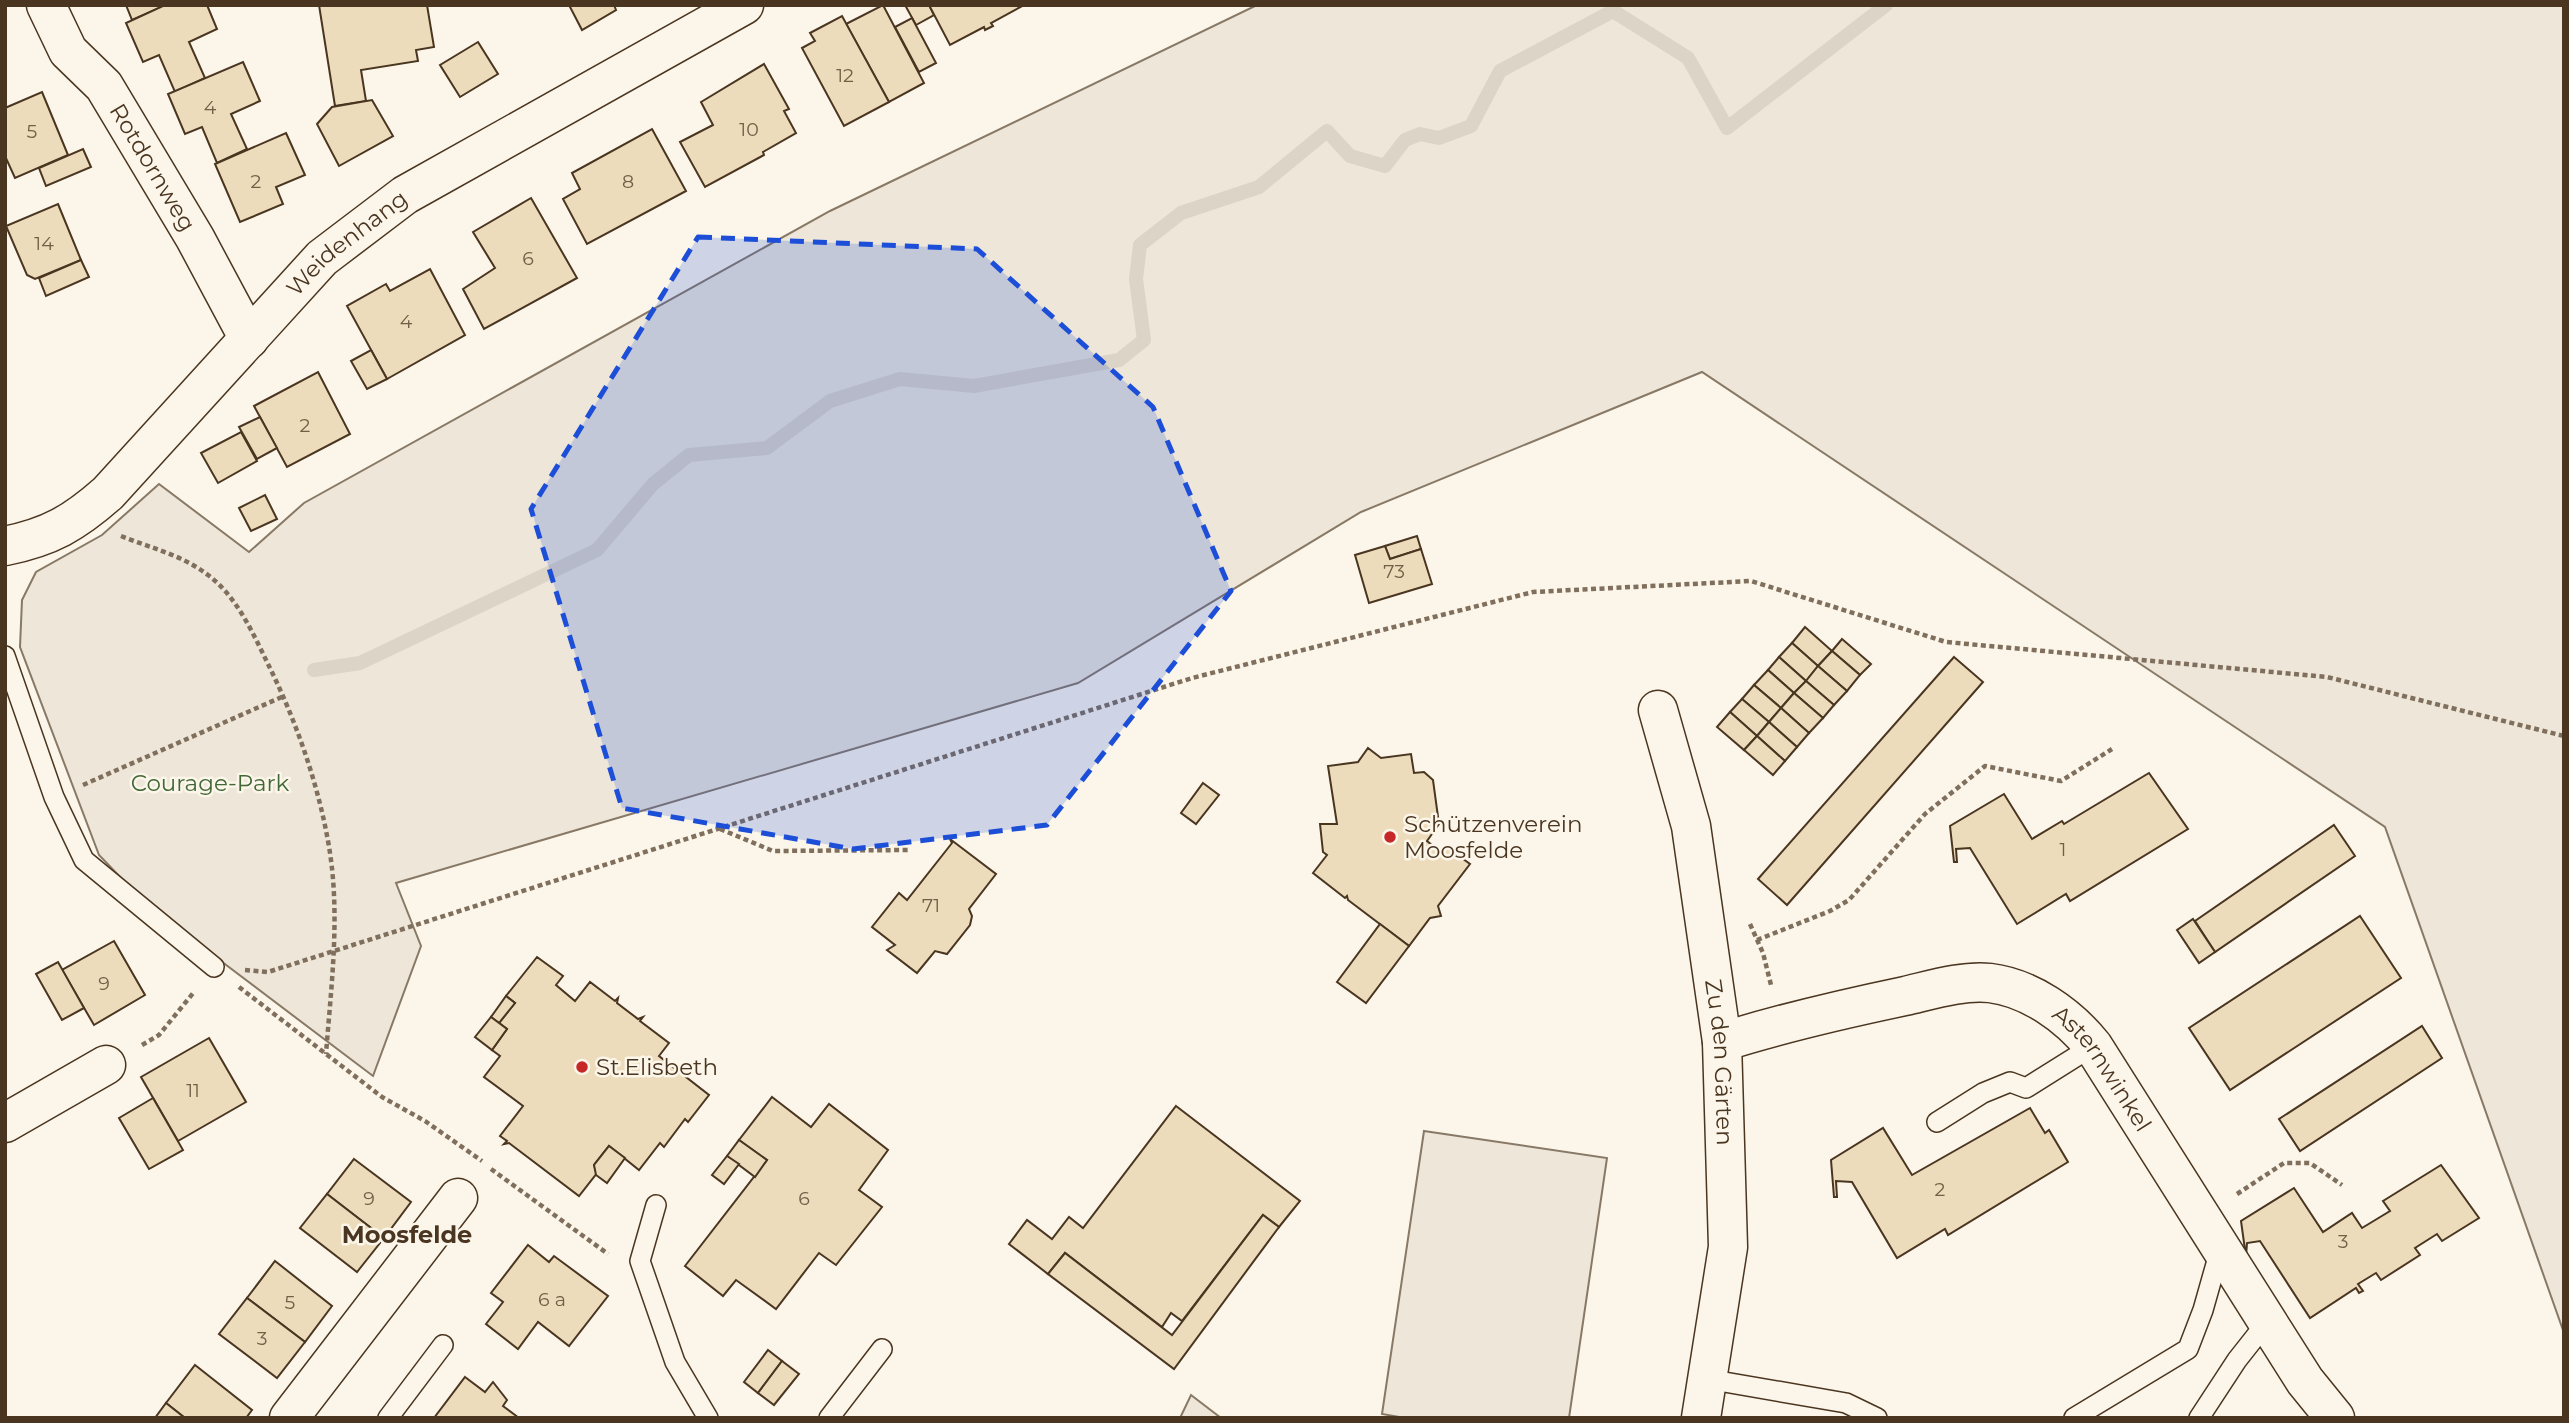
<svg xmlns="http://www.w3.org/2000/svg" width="2569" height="1423" viewBox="0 0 2569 1423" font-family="Montserrat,sans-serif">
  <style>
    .green { fill: #ede6d9; stroke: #887966; stroke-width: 2 }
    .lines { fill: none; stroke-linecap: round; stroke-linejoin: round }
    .stream { stroke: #dcd4c6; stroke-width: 14 }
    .building { fill: #ecdcbc; stroke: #4a3520; stroke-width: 2 }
    .lane-casing { stroke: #4a3520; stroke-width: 22 }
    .street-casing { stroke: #4a3520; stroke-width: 41 }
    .path { stroke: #7f6f5c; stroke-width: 4.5; stroke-dasharray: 5 3.5; stroke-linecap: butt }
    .lane { stroke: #fbf6e9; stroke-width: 19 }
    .street { stroke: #fbf6e9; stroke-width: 38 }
    .marked { fill: #1d4ed8; fill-opacity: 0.2; stroke: #1d4ed8; stroke-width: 5; stroke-dasharray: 14 9; stroke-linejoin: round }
    .poi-dot { fill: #c62828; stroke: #fbf6e9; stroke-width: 2.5 }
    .labels { text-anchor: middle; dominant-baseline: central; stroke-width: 5; stroke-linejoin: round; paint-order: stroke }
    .number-label { font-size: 19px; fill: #725f47 }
    .street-label { font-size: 23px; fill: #4a3520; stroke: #fbf6e9 }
    .park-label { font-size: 23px; fill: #436837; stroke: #fbf6e9 }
    .poi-label { font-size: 23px; fill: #4a3520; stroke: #fbf6e9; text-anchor: start }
    .neighbourhood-label { font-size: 24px; font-weight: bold; fill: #4a3520; stroke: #fbf6e9 }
  </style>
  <rect width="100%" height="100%" fill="#fbf6e9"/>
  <g class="green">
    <polygon points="1257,5 2564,5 2564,1333 2385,827 1702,372 1361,512 1078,683 396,883 421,946 373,1076 148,906 99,855 20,647 22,600 36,572 102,535 159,484 249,552 304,503 830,211"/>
    <polygon points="1424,1131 1607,1158 1569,1418 1405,1418 1382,1414"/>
    <polygon points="1191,1395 1221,1418 1180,1418"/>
  </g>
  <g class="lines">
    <polyline class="stream" points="314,670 360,663 597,550 653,484 689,455 767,448 830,401 900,379 974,386 1119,360 1144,340 1136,279 1140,245 1181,213 1259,187 1327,131 1350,156 1385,166 1405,140 1420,134 1439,138 1471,126 1500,71 1613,11 1688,58 1727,128 1886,5"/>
  </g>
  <g class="building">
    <polygon points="126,5 161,5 162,7 132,20"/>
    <polygon points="207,5 217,29 189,42 205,78 175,92 159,55 143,62 126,23 165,5"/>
    <polygon points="319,5 427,5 434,47 416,50 418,61 361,70 366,101 335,106"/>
    <polygon points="569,5 614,5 616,10 582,30"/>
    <polygon points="883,5 924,83 889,102 846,24"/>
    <polygon points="905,5 929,5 934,15 916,25"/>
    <polygon points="929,5 1024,5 991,23 993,26 985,30 984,27 950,45"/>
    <polygon points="842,16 889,102 844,126 802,48 815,41 810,33"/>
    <polygon points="912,18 936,63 919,72 895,27"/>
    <polygon points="478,42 498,74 460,97 440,65"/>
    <polygon points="243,62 260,101 231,114 247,149 217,163 202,127 185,134 168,94"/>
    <polygon points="764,64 789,109 784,111 796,133 763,152 764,155 705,187 680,142 713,125 701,102"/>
    <polygon points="42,92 68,155 15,178 5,156 5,108"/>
    <polygon points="372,100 393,136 339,166 317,124 332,107"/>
    <polygon points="652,129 686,191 587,244 563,199 580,189 572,173"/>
    <polygon points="286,133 305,175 276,187 283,204 240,222 215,164"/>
    <polygon points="83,149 91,167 46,186 39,168"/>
    <polygon points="531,198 577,278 484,329 463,289 495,268 473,232"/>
    <polygon points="58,204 81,260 35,279 27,275 6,226"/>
    <polygon points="81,260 89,277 46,296 39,278"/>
    <polygon points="430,269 465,335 387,379 347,306 386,284 390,291"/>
    <polygon points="371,350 387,379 367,389 351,361"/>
    <polygon points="318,372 350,434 287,467 254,406"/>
    <polygon points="260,417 277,448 257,459 239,427"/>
    <polygon points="241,432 257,461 218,483 201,453"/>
    <polygon points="265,495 277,519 251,531 239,508"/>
    <polygon points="1417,536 1421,549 1390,559 1385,546"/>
    <polygon points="1385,546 1390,559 1421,549 1432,584 1369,603 1355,555"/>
    <polygon points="1805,627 1832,651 1818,666 1792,643"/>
    <polygon points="1842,639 1871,664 1860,675 1832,651"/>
    <polygon points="1792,643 1818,666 1806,681 1779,657"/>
    <polygon points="1832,651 1860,675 1847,691 1818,666"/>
    <polygon points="1779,657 1806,681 1794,693 1768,670"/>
    <polygon points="1954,657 1983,682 1787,905 1758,879"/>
    <polygon points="1818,666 1847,691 1834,705 1806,681"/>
    <polygon points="1768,670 1794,693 1781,708 1754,685"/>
    <polygon points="1806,681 1834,705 1823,718 1794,693"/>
    <polygon points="1754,685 1781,708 1769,722 1742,699"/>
    <polygon points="1794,693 1823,718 1809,733 1781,708"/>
    <polygon points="1742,699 1769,722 1757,736 1730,712"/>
    <polygon points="1781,708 1809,733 1797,747 1769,722"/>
    <polygon points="1730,712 1757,736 1744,750 1717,727"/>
    <polygon points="1769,722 1797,747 1785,761 1757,736"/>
    <polygon points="1757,736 1785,761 1773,775 1744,750"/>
    <polygon points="1368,748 1381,758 1411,754 1414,773 1424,772 1433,780 1439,824 1427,841 1437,849 1448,848 1470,864 1438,906 1441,916 1430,918 1409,946 1348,900 1347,896 1345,898 1313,873 1327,855 1323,852 1320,824 1337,824 1328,766 1358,762"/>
    <polygon points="2149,773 2188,829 2070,901 2066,894 2017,924 1970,848 1956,849 1957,862 1954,862 1950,826 2004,794 2032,839 2062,821 2064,824"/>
    <polygon points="1203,783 1219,795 1196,824 1181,813"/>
    <polygon points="2334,825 2355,856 2215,952 2195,921"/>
    <polygon points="950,839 996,874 969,909 972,916 970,925 947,954 935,951 917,973 887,950 895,945 872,927 899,893 907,900 952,843"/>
    <polygon points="2360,916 2401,978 2230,1090 2189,1028"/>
    <polygon points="2193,919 2215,952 2199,963 2177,930"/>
    <polygon points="1380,924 1409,946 1366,1003 1337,982"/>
    <polygon points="114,941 145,995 94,1025 62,970"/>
    <polygon points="537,957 563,976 556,985 575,1001 590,982 615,1001 618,998 617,1003 638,1019 643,1017 640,1021 669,1043 659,1056 709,1095 688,1122 685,1119 664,1147 660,1143 639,1170 609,1146 594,1165 597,1173 579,1196 509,1143 504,1144 507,1141 500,1136 523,1106 484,1077 500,1056 492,1050 507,1029 499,1023 515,1003 506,996"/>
    <polygon points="58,962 84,1008 62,1020 36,974"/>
    <polygon points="506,996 515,1003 499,1023 491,1017"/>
    <polygon points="491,1017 507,1029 492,1050 475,1037"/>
    <polygon points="2422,1026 2442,1058 2300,1151 2279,1119"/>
    <polygon points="209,1038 246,1102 178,1141 141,1077"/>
    <polygon points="772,1097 811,1127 829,1104 888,1150 859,1190 882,1207 836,1265 819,1253 776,1309 736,1280 723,1296 685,1266 767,1160 739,1140"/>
    <polygon points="153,1098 183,1150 149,1169 119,1118"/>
    <polygon points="1176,1106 1300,1201 1279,1227 1263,1215 1182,1321 1171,1313 1162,1327 1065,1253 1048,1274 1009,1244 1027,1220 1052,1239 1069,1217 1083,1228"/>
    <polygon points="2030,1108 2045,1133 2049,1130 2068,1162 1948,1235 1945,1229 1897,1258 1852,1182 1836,1181 1837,1197 1834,1197 1831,1160 1883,1128 1912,1175"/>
    <polygon points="739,1140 767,1160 755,1177 727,1156"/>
    <polygon points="609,1146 625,1158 607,1183 596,1175 594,1165"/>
    <polygon points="727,1156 739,1164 724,1184 712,1175"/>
    <polygon points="354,1159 411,1202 384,1238 327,1194"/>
    <polygon points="2441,1165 2479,1218 2442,1241 2437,1234 2415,1248 2420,1255 2381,1280 2376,1273 2358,1284 2363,1291 2359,1293 2356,1288 2310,1318 2260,1241 2247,1243 2246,1257 2241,1221 2294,1188 2323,1232 2352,1213 2362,1228 2390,1211 2383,1201"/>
    <polygon points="327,1194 384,1238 357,1272 300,1228"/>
    <polygon points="1263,1215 1279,1227 1174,1369 1048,1274 1065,1253 1172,1335"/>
    <polygon points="528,1245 549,1262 554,1256 608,1296 569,1346 538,1322 518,1349 486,1324 503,1302 491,1293"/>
    <polygon points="275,1261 332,1306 305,1342 247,1298"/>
    <polygon points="247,1298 305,1342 277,1378 219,1334"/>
    <polygon points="768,1350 782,1361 758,1393 744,1382"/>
    <polygon points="782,1361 799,1374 774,1405 758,1393"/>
    <polygon points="195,1365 252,1410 246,1418 185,1418 166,1403"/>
    <polygon points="465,1377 485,1392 493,1382 507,1400 503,1406 519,1418 434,1418"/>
    <polygon points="166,1403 185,1418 155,1418"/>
  </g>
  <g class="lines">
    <defs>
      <g id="lane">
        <polyline points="5,656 54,797 84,860 214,967"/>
        <polyline points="1937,1122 1983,1093 2010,1082 2026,1088 2093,1046"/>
        <polyline points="656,1205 640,1261 675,1362 708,1418"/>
        <polyline points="1707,1379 1846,1403 1877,1418"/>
        <polyline points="388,1418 443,1345"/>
        <polyline points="829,1418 882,1349"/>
        <polyline points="2074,1418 2188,1349 2203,1310 2220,1250"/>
        <polyline points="2199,1418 2237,1360 2267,1322"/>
      </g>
      <g id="street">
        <path id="s1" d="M 46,5 L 68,51 L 104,86 L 195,238 L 249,339"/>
        <path id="s2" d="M 5,546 C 50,537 74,523 108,493 L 322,258 L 405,195 L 744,5"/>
        <path id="s3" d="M 1658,710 L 1691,826 L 1722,1042 L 1728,1247 L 1701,1418"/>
        <path id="s4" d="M 1722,1042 C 1782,1023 1843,1009 1905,996 C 1931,990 1963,980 1990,983 C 2030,988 2068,1015 2093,1046 L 2305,1381 L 2335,1418"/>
        <polyline points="5,1123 106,1065"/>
        <polyline points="289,1418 458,1198"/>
      </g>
    </defs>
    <use href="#lane" class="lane-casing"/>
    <use href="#street" class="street-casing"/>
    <g class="path">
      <path d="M 121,536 C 151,548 182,555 208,575 C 236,596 252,631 267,662 C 296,720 320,788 330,853 C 340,919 331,988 326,1054"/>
      <polyline points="83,785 284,696"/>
      <polyline points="720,829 773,851 909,850"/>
      <polyline points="1750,924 1763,953 1771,985"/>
      <polyline points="1757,940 1830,911 1849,900 1925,814 1985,766 2061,781 2112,749"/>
      <polyline points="245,970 268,972 1192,678 1533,592 1751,581 1946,642 2327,677 2564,736"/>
      <polyline points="239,987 382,1097 425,1121 482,1161"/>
      <polyline points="142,1045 159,1035 194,992"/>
      <polyline points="491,1169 608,1254"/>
      <polyline points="2237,1194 2284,1163 2310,1163 2342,1185"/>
    </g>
    <use href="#lane" class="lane"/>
    <use href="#street" class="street"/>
  </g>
  <path class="marked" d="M 698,237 L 977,249 L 1153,407 L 1231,591 L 1047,825 L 853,849 L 622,808 L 531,509 Z"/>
  <g class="poi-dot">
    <circle cx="1390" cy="837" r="7"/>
    <circle cx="582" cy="1067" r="7"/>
  </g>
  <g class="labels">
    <g class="number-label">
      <text x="845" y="75">12</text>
      <text x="210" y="107">4</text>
      <text x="749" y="129">10</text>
      <text x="32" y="131">5</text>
      <text x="256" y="181">2</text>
      <text x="628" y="181">8</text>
      <text x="44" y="243">14</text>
      <text x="528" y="258">6</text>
      <text x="406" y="321">4</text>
      <text x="305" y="425">2</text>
      <text x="1394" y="571">73</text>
      <text x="2063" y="849">1</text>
      <text x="931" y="905">71</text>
      <text x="104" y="983">9</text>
      <text x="193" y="1090">11</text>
      <text x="1940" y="1189">2</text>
      <text x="369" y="1198">9</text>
      <text x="804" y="1198">6</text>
      <text x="2343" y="1241">3</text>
      <text x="552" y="1299">6 a</text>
      <text x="290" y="1302">5</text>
      <text x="262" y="1338">3</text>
    </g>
    <g class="street-label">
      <text stroke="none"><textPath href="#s1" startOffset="196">Rotdornweg</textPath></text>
      <text stroke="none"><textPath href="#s2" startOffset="464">Weidenhang</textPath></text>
      <text stroke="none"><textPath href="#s3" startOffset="359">Zu den Gärten</textPath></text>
      <text stroke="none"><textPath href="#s4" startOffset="422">Asternwinkel</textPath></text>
    </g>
    <g class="park-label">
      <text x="210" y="783">Courage-Park</text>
    </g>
    <g class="poi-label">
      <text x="1404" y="824">Schützenverein<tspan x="1404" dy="26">Moosfelde</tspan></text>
      <text x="596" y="1067">St.Elisbeth</text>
    </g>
    <g class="neighbourhood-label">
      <text x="407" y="1234">Moosfelde</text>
    </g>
  </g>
  <rect width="2569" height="1423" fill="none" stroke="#4a3520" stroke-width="14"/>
</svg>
